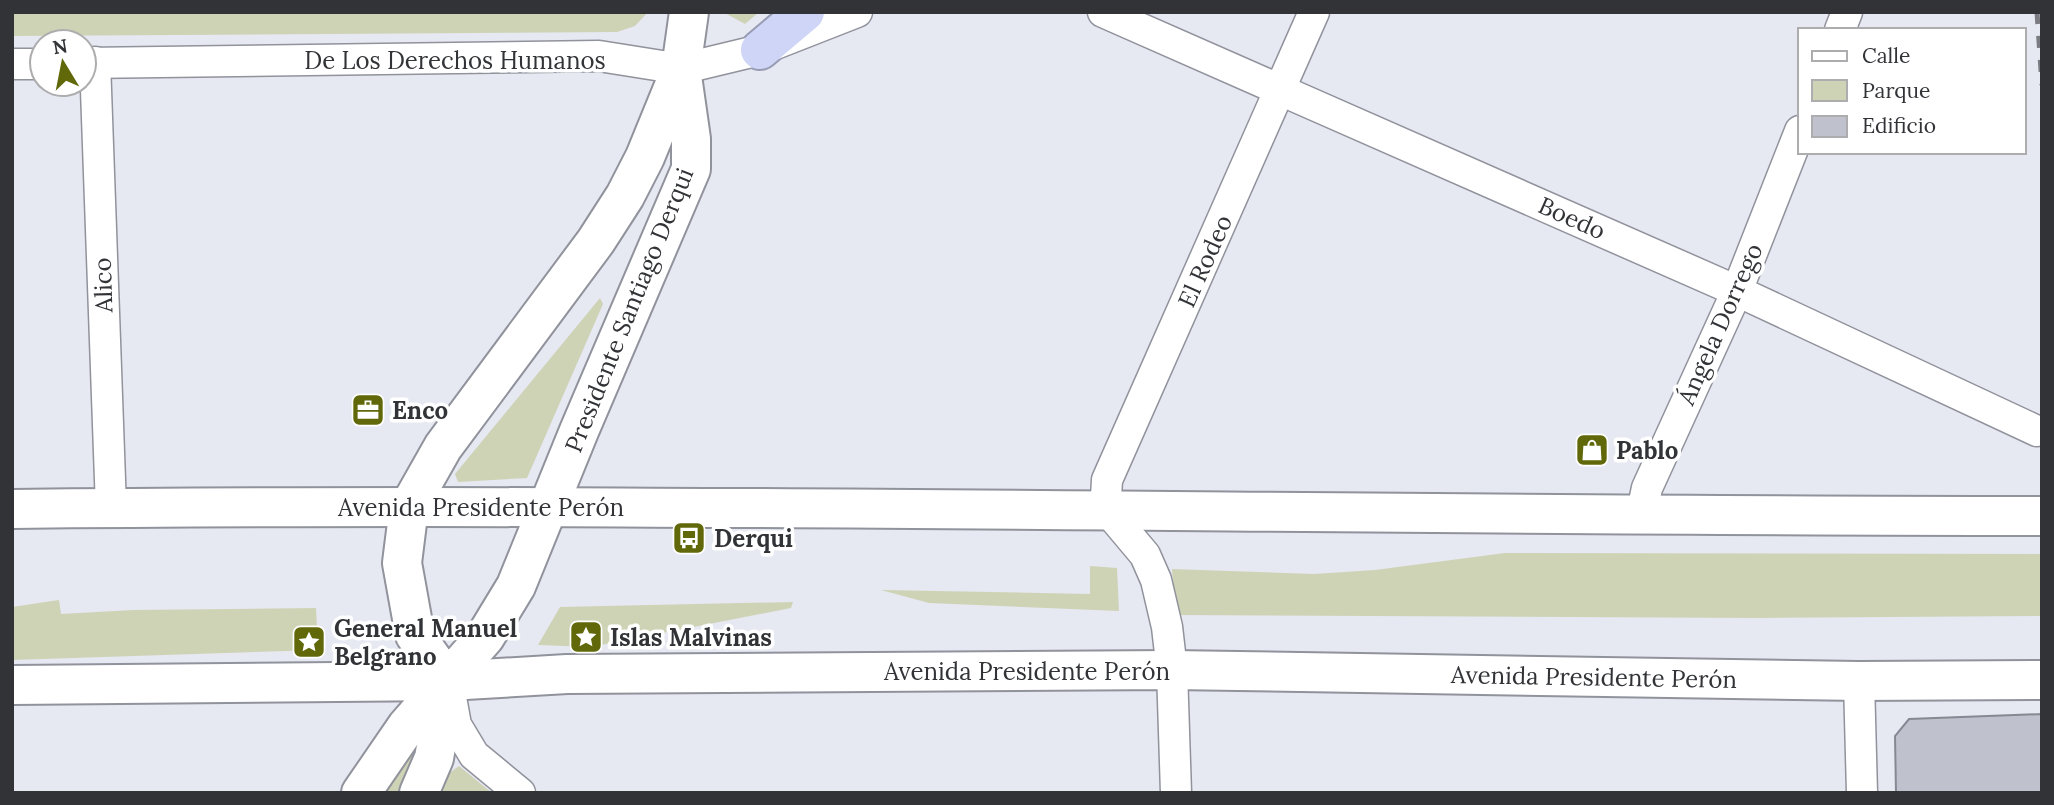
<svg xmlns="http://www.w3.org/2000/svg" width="2054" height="805" viewBox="0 0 2054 805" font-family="Lora,serif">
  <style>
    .green { fill: #ced3b5 }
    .building { fill: #bfc1cc; stroke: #868892; stroke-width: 2 }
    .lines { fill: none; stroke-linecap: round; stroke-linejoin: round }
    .street-casing { stroke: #90929c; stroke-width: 33 }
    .secondary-casing { stroke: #90929c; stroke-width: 42 }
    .highway-casing { stroke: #989cb3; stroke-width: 42 }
    .street { stroke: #fff; stroke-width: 30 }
    .secondary { stroke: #fff; stroke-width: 38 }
    .highway { stroke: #cfd5f6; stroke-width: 38 }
    .rail { stroke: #7a7c82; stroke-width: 5; stroke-dasharray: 12 12; stroke-linecap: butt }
    .labels { text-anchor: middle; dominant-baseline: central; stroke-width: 7; stroke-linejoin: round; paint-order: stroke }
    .street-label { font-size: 24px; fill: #323337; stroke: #fff }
    .poi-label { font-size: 24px; font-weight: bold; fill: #323337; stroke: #fff; text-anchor: start }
  </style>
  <rect width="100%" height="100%" fill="#e6e8f2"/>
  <g class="green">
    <polygon points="12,12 648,12 635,26 617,32 12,36"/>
    <polygon points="723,12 759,12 745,24"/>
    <polygon points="600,298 603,304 527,478 458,482 455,474"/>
    <polygon points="1505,553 2042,554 2042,616 1758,618 1175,615 1172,569 1314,574 1375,570"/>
    <polygon points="1090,566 1117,568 1119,611 929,603 881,590 1090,594"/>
    <polygon points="59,600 61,614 133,610 316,608 318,650 12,660 12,607"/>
    <polygon points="793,602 791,608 591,647 538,645 560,607"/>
    <polygon points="416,732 411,772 397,793 374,793"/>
    <polygon points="459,766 492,793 434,793 445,776"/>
  </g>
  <polygon class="building" points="2042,714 2042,793 1896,793 1895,736 1909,719"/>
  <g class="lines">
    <defs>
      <g id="street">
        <polyline points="1103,12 1737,291 2037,431"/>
        <polyline points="1840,30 1847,12"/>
        <polyline points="95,62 111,508"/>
        <polyline points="84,63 599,56 681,69 760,50 857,12"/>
        <polyline points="12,64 42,64"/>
        <polyline points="1641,516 1647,488 1737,291 1800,131"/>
        <polyline points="1859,681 1862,793"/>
        <polyline points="450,692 456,725 474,755 520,793"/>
        <polyline points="1176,793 1172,670 1167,627 1156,580 1145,555 1108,511 1106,497 1107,480 1314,12"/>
      </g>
      <g id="secondary">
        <path d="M 12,509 C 689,502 1365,516 2042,516"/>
        <polyline points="448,681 415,635 402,563 409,507 443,447 596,241 625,196 645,157 681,69 689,12"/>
        <polyline points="12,685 448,681 567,674 1172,670 1859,681 2042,680"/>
        <polyline points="361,793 407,726 485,637 516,586 579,431 691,169 691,139 681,69"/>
        <polyline points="419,793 434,758 448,681"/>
      </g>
      <polyline id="highway" points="760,50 805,12"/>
    </defs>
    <use href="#street" class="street-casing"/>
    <use href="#secondary" class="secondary-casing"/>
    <use href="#highway" class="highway-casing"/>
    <use href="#street" class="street"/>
    <use href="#secondary" class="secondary"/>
    <use href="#highway" class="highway"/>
    <polyline class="rail" points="2037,12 2042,85"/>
  </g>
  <defs>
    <symbol id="office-square" viewBox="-11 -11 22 22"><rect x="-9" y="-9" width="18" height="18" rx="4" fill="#61680a" stroke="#fff"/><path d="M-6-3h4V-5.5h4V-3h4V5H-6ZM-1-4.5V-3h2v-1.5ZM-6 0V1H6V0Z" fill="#fff"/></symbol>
    <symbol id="shop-square" viewBox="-11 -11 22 22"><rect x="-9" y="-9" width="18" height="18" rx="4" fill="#61680a" stroke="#fff"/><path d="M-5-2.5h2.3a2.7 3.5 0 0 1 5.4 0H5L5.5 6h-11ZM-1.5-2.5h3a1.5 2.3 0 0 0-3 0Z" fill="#fff"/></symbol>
    <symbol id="bus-square" viewBox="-11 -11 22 22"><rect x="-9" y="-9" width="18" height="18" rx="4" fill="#61680a" stroke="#fff"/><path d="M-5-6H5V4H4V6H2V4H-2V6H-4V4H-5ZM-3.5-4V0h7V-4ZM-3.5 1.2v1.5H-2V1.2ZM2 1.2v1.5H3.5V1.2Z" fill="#fff"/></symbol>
    <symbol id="sight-square" viewBox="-11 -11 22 22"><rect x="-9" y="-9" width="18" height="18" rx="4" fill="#61680a" stroke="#fff"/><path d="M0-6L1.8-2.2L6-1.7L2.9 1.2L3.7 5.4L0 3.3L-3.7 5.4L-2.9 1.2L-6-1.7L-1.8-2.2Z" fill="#fff"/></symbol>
  </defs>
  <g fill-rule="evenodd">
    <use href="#office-square" x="349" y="391" width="38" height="38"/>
    <use href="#shop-square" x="1573" y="431" width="38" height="38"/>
    <use href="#bus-square" x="670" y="519" width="38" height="38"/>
    <use href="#sight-square" x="567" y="618" width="38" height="38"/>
    <use href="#sight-square" x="290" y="623" width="38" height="38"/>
  </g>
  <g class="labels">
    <g class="street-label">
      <text x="455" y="60">De Los Derechos Humanos</text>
      <text transform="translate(1572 218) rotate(24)">Boedo</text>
      <text transform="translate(1205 261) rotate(-66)">El Rodeo</text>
      <text transform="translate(103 285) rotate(-92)">Alico</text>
      <text transform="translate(629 310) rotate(-68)">Presidente Santiago Derqui</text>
      <text transform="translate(1720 324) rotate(-66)">Ángela Dorrego</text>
      <text x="481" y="507">Avenida Presidente Perón</text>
      <text x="1027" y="671">Avenida Presidente Perón</text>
      <text transform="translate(1594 677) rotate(1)">Avenida Presidente Perón</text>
    </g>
    <g class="poi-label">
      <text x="392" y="410">Enco</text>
      <text x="1616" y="450">Pablo</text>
      <text x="714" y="538">Derqui</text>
      <text x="334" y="628">General Manuel<tspan x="334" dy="28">Belgrano</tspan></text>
      <text x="610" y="637">Islas Malvinas</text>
    </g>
  </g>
  <rect width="2054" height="805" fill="none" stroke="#323337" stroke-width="28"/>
  <rect x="1798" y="28" width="228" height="126" fill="#ffffff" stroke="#adadaf" stroke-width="2"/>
  <rect x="1812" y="51" width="35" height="10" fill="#ffffff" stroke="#adadaf" stroke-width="2"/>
  <text x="1862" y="63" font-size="21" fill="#323337">Calle</text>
  <rect x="1812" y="80" width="35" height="21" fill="#ced3b5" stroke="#adadaf" stroke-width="2"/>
  <text x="1862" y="98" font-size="21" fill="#323337">Parque</text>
  <rect x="1812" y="116" width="35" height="21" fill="#bfc1cc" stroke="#adadaf" stroke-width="2"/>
  <text x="1862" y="133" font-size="21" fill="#323337">Edificio</text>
  <g transform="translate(63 63) rotate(350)"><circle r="33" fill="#ffffff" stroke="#adadaf" stroke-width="2"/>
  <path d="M0-5L12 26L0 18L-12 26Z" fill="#61680a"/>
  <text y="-10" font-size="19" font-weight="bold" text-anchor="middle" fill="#323337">N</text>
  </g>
</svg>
